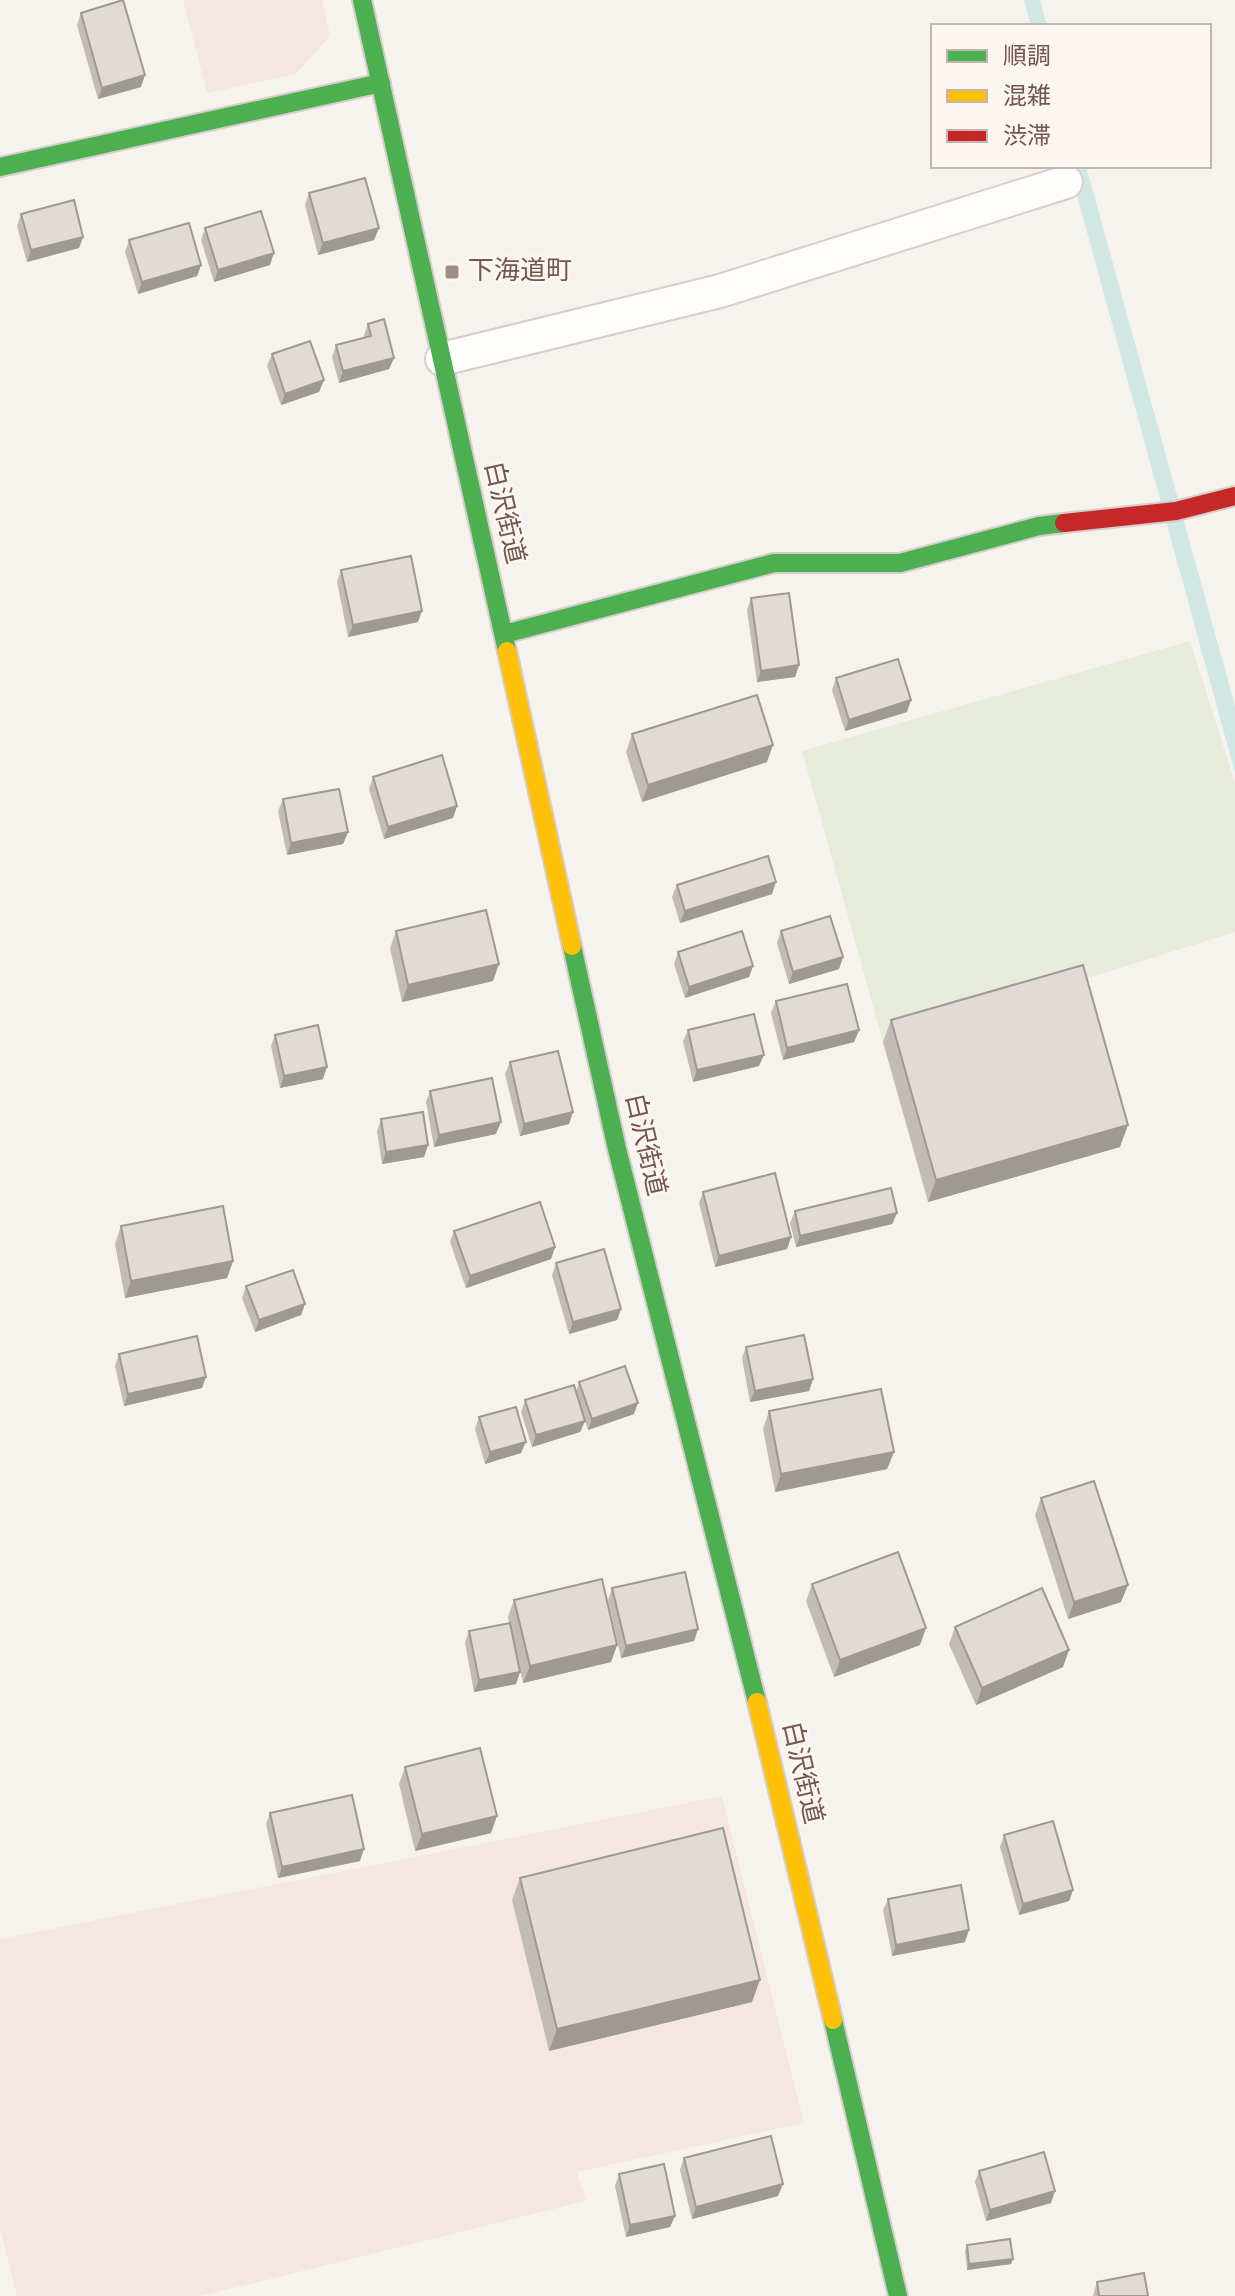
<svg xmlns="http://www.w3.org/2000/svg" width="1235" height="2296" viewBox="0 0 1235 2296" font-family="Overpass,'Noto Sans JP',sans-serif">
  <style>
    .commercial { fill: #f5e6e3 }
    .green { fill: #e7ebda }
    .water { fill: #d0e7e4 }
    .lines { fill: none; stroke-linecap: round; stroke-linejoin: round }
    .street-casing { stroke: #d6cfcc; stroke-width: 36 }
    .fast-casing { stroke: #d5cdca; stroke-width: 22 }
    .slow-casing { stroke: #d5cdca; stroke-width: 22 }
    .jam-casing { stroke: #d5cdca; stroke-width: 22 }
    .street { stroke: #fefdfc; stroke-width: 32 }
    .fast { stroke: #4caf50; stroke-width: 18 }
    .slow { stroke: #ffc107; stroke-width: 18 }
    .jam { stroke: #c62828; stroke-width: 18 }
    .wall { fill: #c2bbb7 }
    .shaded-wall { fill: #9e9995 }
    .building { fill: #e2dad5; stroke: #9e9995; stroke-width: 2 }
    .poi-dot { fill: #a08d87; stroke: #fdf5f0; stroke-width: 3 }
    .labels { text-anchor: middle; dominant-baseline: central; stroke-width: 6; stroke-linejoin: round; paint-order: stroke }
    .poi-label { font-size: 26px; fill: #725650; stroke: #fdf5f0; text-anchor: start }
    .street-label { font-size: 26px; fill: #725650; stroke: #fdf5f0 }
  </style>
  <rect width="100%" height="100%" fill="#f6f2ee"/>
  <g class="commercial">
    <polygon points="183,0 322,0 330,36 296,74 207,93"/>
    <polygon points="722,1796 804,2123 577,2172 586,2201 201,2296 17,2296 0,2229 0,1939"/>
  </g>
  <polygon class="green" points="1190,641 1235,783 1235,932 883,1042 802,751"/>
  <g class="water">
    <polygon points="1024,0 1040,0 1047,26 1031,26"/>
    <polygon points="1069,166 1086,166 1235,706 1235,773"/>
  </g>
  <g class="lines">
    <defs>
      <polyline id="street" points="442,359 720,291 1066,182"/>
      <g id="fast">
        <polyline points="362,0 507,651"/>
        <polyline points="0,167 381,83"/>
        <polyline points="504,634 774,563 900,563 1039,526 1064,523"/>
        <polyline points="572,946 617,1149 757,1702"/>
        <polyline points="833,2020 898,2296"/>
      </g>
      <g id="slow">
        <polyline points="507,651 572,946"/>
        <polyline points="757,1702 833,2020"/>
      </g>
      <polyline id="jam" points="1064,523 1176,511 1235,496"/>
    </defs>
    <use href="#street" class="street-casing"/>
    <use href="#fast" class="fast-casing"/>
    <use href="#slow" class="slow-casing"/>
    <use href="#jam" class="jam-casing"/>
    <use href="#street" class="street"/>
    <use href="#fast" class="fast"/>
    <use href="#slow" class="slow"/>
    <use href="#jam" class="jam"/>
  </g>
  <g class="wall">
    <polygon points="81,13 141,87 98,99 77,25"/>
    <polygon points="309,193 379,228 374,240 318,255 305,205"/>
    <polygon points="21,214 83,237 79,248 27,262 17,226"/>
    <polygon points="205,228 270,265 214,282 201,240"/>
    <polygon points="129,240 201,265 197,276 138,294 125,252"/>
    <polygon points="368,324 394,358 389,369 339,383 332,357 336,345 364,338 364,335"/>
    <polygon points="272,354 324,380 319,392 281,405 267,366"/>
    <polygon points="341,570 418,622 348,637 337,582"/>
    <polygon points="751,598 799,665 795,677 757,682 747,610"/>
    <polygon points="836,678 907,712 845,731 832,690"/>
    <polygon points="632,734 767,762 642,802 626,752"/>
    <polygon points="373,777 457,806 453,818 384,839 369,789"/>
    <polygon points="283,799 348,832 343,844 287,855 278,811"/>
    <polygon points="677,885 772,894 680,923 672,897"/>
    <polygon points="396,931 493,981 402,1002 390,948"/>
    <polygon points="781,931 843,957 839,969 789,984 777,943"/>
    <polygon points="678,952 753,966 749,977 685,998 674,964"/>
    <polygon points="776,1001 859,1030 854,1042 783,1060 771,1013"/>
    <polygon points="891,1020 1120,1147 928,1202 883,1042"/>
    <polygon points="688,1030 759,1066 693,1082 683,1041"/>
    <polygon points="275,1035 323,1079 280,1088 271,1046"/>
    <polygon points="510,1062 573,1112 569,1124 520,1136 505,1074"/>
    <polygon points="430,1091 496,1134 434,1147 426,1102"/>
    <polygon points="381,1119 428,1145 424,1157 382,1164 377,1131"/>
    <polygon points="703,1192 791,1237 787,1249 715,1267 699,1203"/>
    <polygon points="795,1211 897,1213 892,1224 796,1247 790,1223"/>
    <polygon points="121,1226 233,1261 227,1278 125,1298 115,1244"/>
    <polygon points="454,1231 555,1247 551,1259 466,1288 450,1242"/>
    <polygon points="556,1263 621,1309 617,1320 569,1334 552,1275"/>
    <polygon points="246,1286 305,1304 301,1315 255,1332 242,1298"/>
    <polygon points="746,1347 813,1379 809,1391 750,1402 742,1358"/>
    <polygon points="119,1354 202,1388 124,1406 115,1366"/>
    <polygon points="579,1382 634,1414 588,1430 585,1421 580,1432 532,1447 521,1412 525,1400 576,1392"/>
    <polygon points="769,1411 894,1452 887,1469 775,1492 763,1429"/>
    <polygon points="479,1417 521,1453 485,1464 475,1429"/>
    <polygon points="1041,1498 1121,1602 1068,1619 1035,1515"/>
    <polygon points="812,1584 920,1645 834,1677 806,1601"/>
    <polygon points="612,1588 698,1629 694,1641 621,1658 608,1600"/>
    <polygon points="514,1600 617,1645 611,1662 523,1683 516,1651 520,1672 516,1684 474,1692 465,1643 469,1631 509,1623 508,1617"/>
    <polygon points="955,1627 1063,1667 976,1705 949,1644"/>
    <polygon points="405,1767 491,1833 415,1851 399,1784"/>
    <polygon points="270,1813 360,1861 278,1878 266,1824"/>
    <polygon points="1004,1835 1073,1890 1069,1901 1019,1915 1000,1847"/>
    <polygon points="520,1878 752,2002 549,2051 512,1900"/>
    <polygon points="888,1899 965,1942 892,1956 883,1910"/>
    <polygon points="684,2158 778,2196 692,2219 680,2170"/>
    <polygon points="979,2171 1051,2203 986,2221 975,2182"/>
    <polygon points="619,2174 675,2216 670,2227 626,2237 615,2186"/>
    <polygon points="967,2245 1013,2259 1011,2264 967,2270 965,2251"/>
    <polygon points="1097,2282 1148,2296 1093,2296"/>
  </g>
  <g class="shaded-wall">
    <polygon points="145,75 141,87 98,99 102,88"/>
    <polygon points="379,228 374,240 318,255 323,243"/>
    <polygon points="83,237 79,248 27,262 31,250"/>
    <polygon points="274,253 270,265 214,282 218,270"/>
    <polygon points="201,265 197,276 138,294 142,282"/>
    <polygon points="394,358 389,369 339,383 343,371"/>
    <polygon points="324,380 319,392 281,405 285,394"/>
    <polygon points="422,611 418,622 348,637 353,625"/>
    <polygon points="799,665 795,677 757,682 761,671"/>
    <polygon points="911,700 907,712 845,731 849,720"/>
    <polygon points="773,745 767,762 642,802 648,785"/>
    <polygon points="457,806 453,818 384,839 388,827"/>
    <polygon points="348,832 343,844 287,855 291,843"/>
    <polygon points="776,882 772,894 680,923 685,911"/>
    <polygon points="843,957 839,969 789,984 793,972"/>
    <polygon points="499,964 493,981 402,1002 408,985"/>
    <polygon points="753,966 749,977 685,998 689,987"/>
    <polygon points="859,1030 854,1042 783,1060 787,1048"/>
    <polygon points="764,1055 759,1066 693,1082 697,1070"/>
    <polygon points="327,1067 323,1079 280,1088 284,1076"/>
    <polygon points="573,1112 569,1124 520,1136 524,1124"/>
    <polygon points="501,1122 496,1134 434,1147 439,1135"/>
    <polygon points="1128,1125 1120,1147 928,1202 936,1180"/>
    <polygon points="428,1145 424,1157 382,1164 386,1152"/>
    <polygon points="897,1213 892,1224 796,1247 800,1236"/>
    <polygon points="791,1237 787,1249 715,1267 719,1256"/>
    <polygon points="555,1247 551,1259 466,1288 470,1276"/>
    <polygon points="233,1261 227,1278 125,1298 131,1281"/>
    <polygon points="305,1304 301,1315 255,1332 259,1320"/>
    <polygon points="621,1309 617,1320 569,1334 573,1322"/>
    <polygon points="206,1377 202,1388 124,1406 128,1394"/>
    <polygon points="813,1379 809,1391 750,1402 755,1391"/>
    <polygon points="638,1403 634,1414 588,1430 592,1419"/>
    <polygon points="585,1421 580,1432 532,1447 536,1435"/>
    <polygon points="526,1442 521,1453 485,1464 490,1452"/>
    <polygon points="894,1452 887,1469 775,1492 781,1474"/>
    <polygon points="1128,1585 1121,1602 1068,1619 1074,1602"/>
    <polygon points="926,1628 920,1645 834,1677 840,1660"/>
    <polygon points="698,1629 694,1641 621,1658 626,1646"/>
    <polygon points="617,1645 611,1662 523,1683 530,1666"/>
    <polygon points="1069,1650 1063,1667 976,1705 982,1688"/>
    <polygon points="520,1672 516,1684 474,1692 479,1680"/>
    <polygon points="497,1816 491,1833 415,1851 422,1834"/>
    <polygon points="364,1849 360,1861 278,1878 282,1867"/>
    <polygon points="1073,1890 1069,1901 1019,1915 1023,1904"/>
    <polygon points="969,1930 965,1942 892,1956 896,1945"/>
    <polygon points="760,1980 752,2002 549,2051 557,2029"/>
    <polygon points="783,2184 778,2196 692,2219 696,2207"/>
    <polygon points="1055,2191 1051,2203 986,2221 990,2210"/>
    <polygon points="675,2216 670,2227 626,2237 630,2225"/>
    <polygon points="1013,2259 1011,2264 967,2270 969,2264"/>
  </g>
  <g class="building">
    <polygon points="123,0 145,75 102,88 81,13"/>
    <polygon points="365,178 379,228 323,243 309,193"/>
    <polygon points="74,200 83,237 31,250 21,214"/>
    <polygon points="261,211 274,253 218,270 205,228"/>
    <polygon points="189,223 201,265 142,282 129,240"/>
    <polygon points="384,319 394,358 343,371 336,345 371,336 368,324"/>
    <polygon points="310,341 324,380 285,394 272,354"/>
    <polygon points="411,556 422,611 353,625 341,570"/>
    <polygon points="789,593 799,665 761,671 751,598"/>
    <polygon points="898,659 911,700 849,720 836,678"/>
    <polygon points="757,695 773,745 648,785 632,734"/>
    <polygon points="442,755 457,806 388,827 373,777"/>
    <polygon points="339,789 348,832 291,843 283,799"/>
    <polygon points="768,856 776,882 685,911 677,885"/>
    <polygon points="486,910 499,964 408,985 396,931"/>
    <polygon points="830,916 843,957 793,972 781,931"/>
    <polygon points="742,931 753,966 689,987 678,952"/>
    <polygon points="1083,965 1128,1125 936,1180 891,1020"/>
    <polygon points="847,984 859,1030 787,1048 776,1001"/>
    <polygon points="754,1014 764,1055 697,1070 688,1030"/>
    <polygon points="318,1025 327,1067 284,1076 275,1035"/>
    <polygon points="558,1051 573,1112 524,1124 510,1062"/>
    <polygon points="492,1078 501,1122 439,1135 430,1091"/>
    <polygon points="423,1112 428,1145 386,1152 381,1119"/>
    <polygon points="775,1173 791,1237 719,1256 703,1192"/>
    <polygon points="891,1188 897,1213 800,1236 795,1211"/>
    <polygon points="540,1202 555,1247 470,1276 454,1231"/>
    <polygon points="223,1206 233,1261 131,1281 121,1226"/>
    <polygon points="604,1249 621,1309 573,1322 556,1263"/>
    <polygon points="293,1270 305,1304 259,1320 246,1286"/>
    <polygon points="804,1335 813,1379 755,1391 746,1347"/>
    <polygon points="197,1336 206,1377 128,1394 119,1354"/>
    <polygon points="625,1366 638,1403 592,1419 579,1382"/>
    <polygon points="574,1385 585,1421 536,1435 525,1400"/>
    <polygon points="881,1389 894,1452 781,1474 769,1411"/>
    <polygon points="516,1407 526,1442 490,1452 479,1417"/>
    <polygon points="1094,1481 1128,1585 1074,1602 1041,1498"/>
    <polygon points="898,1552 926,1628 840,1660 812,1584"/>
    <polygon points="685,1572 698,1629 626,1646 612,1588"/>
    <polygon points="602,1579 617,1645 530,1666 514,1600"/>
    <polygon points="1042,1588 1069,1650 982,1688 955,1627"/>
    <polygon points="510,1623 520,1672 479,1680 469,1631"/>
    <polygon points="480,1748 497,1816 422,1834 405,1767"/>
    <polygon points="352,1795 364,1849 282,1867 270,1813"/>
    <polygon points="1053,1821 1073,1890 1023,1904 1004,1835"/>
    <polygon points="723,1828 760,1980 557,2029 520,1878"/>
    <polygon points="961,1885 969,1930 896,1945 888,1899"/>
    <polygon points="771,2136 783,2184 696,2207 684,2158"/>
    <polygon points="1044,2152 1055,2191 990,2210 979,2171"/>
    <polygon points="664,2164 675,2216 630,2225 619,2174"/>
    <polygon points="1010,2239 1013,2259 969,2264 967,2245"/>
    <polygon points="1144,2273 1148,2296 1099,2296 1097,2282"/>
  </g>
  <rect class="poi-dot" x="444" y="264" width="16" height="16" rx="4"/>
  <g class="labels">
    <g class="poi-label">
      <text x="468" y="272">下海道町</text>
    </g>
    <g class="street-label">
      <text transform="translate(503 513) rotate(77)">白沢街道</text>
      <text transform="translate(644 1145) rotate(77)">白沢街道</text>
      <text transform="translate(801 1773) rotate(77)">白沢街道</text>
    </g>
  </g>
  <rect x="931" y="24" width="280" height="144" fill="#fdf5f0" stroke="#c5b5b0" stroke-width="2"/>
  <rect x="947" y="50" width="40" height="12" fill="#4caf50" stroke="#c5b5b0" stroke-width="2"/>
  <text x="1003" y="64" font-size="24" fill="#725650">順調</text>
  <rect x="947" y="90" width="40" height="12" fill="#ffc107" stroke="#c5b5b0" stroke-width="2"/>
  <text x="1003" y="104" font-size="24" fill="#725650">混雑</text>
  <rect x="947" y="130" width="40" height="12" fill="#c62828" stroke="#c5b5b0" stroke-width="2"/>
  <text x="1003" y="144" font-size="24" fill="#725650">渋滞</text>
</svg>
